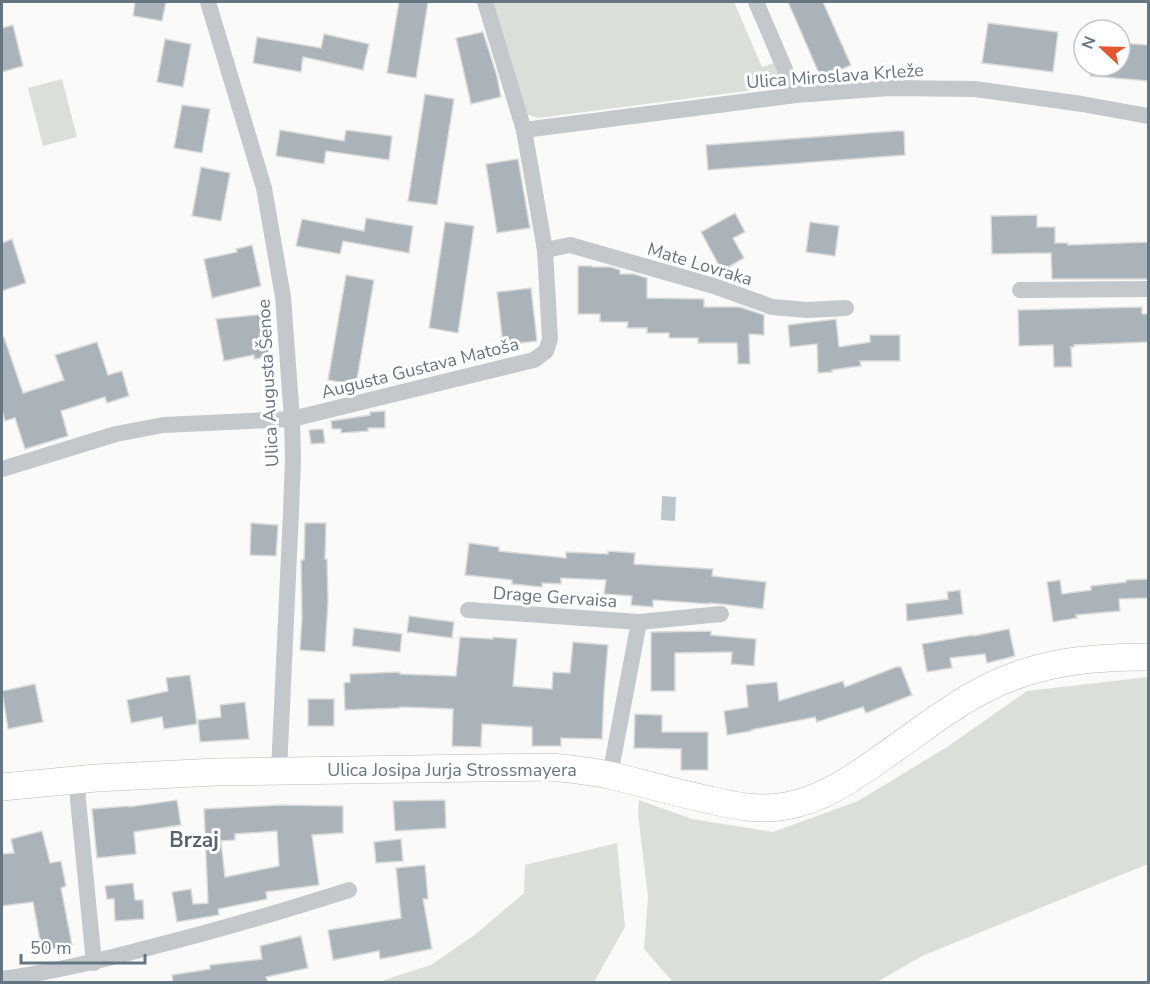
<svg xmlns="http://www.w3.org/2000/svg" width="1150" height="984" viewBox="0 0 1150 984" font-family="'Nunito Sans',sans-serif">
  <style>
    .green { fill: #dadfd7 }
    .water { fill: #bbc7cb }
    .building { fill: #aab3b9; stroke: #dcdcda; stroke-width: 1.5; fill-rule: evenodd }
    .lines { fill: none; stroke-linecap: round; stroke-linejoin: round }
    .primary-casing { stroke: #b5babe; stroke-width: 28 }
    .minor { stroke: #c3c8cc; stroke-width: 16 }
    .primary { stroke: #fff; stroke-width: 27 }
    .labels { text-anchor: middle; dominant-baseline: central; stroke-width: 6; stroke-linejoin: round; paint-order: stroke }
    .street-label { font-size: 18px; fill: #657683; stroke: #fff }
    .quarter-label { font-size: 21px; font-weight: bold; fill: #57646e; stroke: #fff }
  </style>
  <rect width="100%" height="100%" fill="#fafaf8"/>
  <g class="green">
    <polygon points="492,2 734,2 762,67 774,63 780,77 777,85 769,88 538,118 525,114"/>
    <polygon points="62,79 77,137 43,146 28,88"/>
    <polygon points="1148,677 1148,864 922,956 877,982 673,982 644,949 648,897 638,814 639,800 692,819 773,832 858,801 947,747 1027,691"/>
    <polygon points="617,843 625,927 594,982 384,982 384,980 431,965 476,934 524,893 525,865"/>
  </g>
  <polygon class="water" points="662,496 676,497 675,521 661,520"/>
  <g class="building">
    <polygon points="135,2 166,2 162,21 133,16"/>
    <polygon points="399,2 428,2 416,78 387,73"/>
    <polygon points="788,2 823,2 851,65 821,78"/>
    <polygon points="988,23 1058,32 1053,72 982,63"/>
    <polygon points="13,25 23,66 2,72 2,28"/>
    <polygon points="483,32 497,76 501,97 471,104 456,38"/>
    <polygon points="324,34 369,44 363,70 303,57 301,72 253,63 257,37 321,48"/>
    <polygon points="165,39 191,44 183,87 157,82"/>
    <polygon points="1120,43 1149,45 1149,81 1090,76 1091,66 1120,66"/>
    <polygon points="425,94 454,99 437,205 408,201"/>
    <polygon points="182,105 210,109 202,153 174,148"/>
    <polygon points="280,130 344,141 346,130 392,136 389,160 326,151 324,164 276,156"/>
    <polygon points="896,131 904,131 905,155 708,170 706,145"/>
    <polygon points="518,159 530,228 497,233 486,164"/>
    <polygon points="201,167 230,173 221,221 192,216"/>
    <polygon points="735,213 745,232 733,238 744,258 722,271 701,232"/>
    <polygon points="1037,215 1037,227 1055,227 1055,243 1068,243 1068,245 1149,242 1149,279 1052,279 1051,253 992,254 991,216"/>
    <polygon points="366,218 413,226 409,253 343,241 340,254 296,246 302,219 364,231"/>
    <polygon points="445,222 474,226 458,333 429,328"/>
    <polygon points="810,222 839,226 835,256 806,252"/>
    <polygon points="12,239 26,283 2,291 2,243"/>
    <polygon points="252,245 261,286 212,298 204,259 237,252 236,249"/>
    <polygon points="578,266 592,266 592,267 611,267 620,270 620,274 634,274 647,278 647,298 704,299 704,307 740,307 764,315 764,335 749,334 750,364 738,364 737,343 698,343 698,338 669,338 669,333 647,333 647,328 627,328 628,322 600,322 600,314 578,314"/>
    <polygon points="346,275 374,280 356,385 328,380"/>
    <polygon points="531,288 537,341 503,345 497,292"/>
    <polygon points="1142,307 1142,314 1149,314 1149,342 1074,345 1074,347 1071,347 1072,367 1054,367 1053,345 1019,346 1018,310"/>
    <polygon points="265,314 269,357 254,359 254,355 224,361 216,319"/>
    <polygon points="836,319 839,347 870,342 870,335 900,335 900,361 860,361 861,366 832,370 832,372 818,373 817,344 790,347 788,325"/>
    <polygon points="4,337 23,393 64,380 55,355 97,342 108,375 122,371 129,396 107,403 105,397 61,411 68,436 25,449 15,418 5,421 2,410 2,338"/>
    <polygon points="385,411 385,428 368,428 368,431 341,433 341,429 332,429 331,421 370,415 370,412"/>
    <polygon points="323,429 325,443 311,444 309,430"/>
    <polygon points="251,523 278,525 276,556 250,555"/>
    <polygon points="305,523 326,523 325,559 327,559 328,602 325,652 300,650 302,617 301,560 304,560"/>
    <polygon points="469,543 499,547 499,551 566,558 566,552 608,554 608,551 635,553 634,564 713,569 712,576 766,582 763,609 721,604 710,603 710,604 653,600 653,607 631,605 632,596 604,594 606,580 561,578 561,584 542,583 542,587 512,584 512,580 465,575"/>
    <polygon points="1149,579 1149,598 1119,599 1120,611 1076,615 1077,618 1053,622 1047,582 1060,580 1062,594 1091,590 1091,586 1126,582 1126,580"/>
    <polygon points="960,590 963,614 907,621 906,604 948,599 947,592"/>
    <polygon points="409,616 454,622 452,638 407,632"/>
    <polygon points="354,628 402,634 400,652 352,646"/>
    <polygon points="1009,629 1015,656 987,663 985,654 950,658 952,668 927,672 922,644 973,635 973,636"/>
    <polygon points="711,631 711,635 756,639 754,666 731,664 732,652 675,653 675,691 651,691 651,632"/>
    <polygon points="460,637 493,639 493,637 517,639 513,686 552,689 553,672 570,673 573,642 608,645 604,693 602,739 561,738 561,746 532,746 532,727 482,724 481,747 452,746 453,709 400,707 400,708 345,710 344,683 350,682 350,674 400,672 400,674 456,676"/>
    <polygon points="896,667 901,667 912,695 866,713 863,707 817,722 815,717 751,730 752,731 727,735 724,711 748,707 746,685 777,682 779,701 843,681 845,687"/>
    <polygon points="190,675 197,724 164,729 162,717 131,723 127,700 168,691 166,678"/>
    <polygon points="35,684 43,722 8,729 2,691"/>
    <rect x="308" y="699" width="26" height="27"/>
    <polygon points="245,702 249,739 200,742 198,720 221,717 220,705"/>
    <polygon points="635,714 662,715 662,732 708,732 708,770 681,770 681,749 634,748"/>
    <polygon points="177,800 181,825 134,832 136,854 97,858 92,809 129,806 129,807"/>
    <polygon points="445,800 446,828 395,831 393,801"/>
    <path d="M 282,805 L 343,806 L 343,833 L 312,835 L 319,885 L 266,892 L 267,899 L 218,909 L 219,915 L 177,922 L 172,892 L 191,889 L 193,904 L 208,903 L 204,809 ZM 277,831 L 279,866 L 225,877 L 221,841 L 235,840 L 235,834 Z"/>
    <polygon points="42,831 50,863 61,861 66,886 61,888 72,945 42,951 33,902 2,906 2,854 14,853 11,839"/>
    <polygon points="401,839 403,861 376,863 374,842"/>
    <polygon points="425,865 428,899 423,899 432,949 380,959 379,951 333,960 328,930 401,918 396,868"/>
    <polygon points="133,883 135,900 143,900 144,919 115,921 114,899 107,899 105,886"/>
    <polygon points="301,936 308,968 266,977 268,982 173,982 172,975 210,969 210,965 262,959 260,946"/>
  </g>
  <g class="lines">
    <defs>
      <path id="primary" d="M 2,787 L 96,778 L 216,772 L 550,767 C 571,769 592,771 613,776 C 645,784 677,793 710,800 C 735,806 760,811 786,806 C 827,799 861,772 894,749 C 923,729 950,707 981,691 C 1035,662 1089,657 1148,657"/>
    </defs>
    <use href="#primary" class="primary-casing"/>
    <g class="minor">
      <polyline points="208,2 264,188 283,297 292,419 293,460 291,512 279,771"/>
      <polyline points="756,2 796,95"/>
      <polyline points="524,130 796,95 889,88 975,89 1082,104 1148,116"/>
      <polyline points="545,250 570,245 714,286 772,307 807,310 846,308"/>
      <polyline points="1020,290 1148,289"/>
      <polyline points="2,469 116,434 163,425 292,419 534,360 546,351 550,339 545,250 524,130 485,2"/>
      <polyline points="468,610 639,622 610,775"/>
      <polyline points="639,622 721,614"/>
      <polyline points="77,780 78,800 94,963"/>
      <path d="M 2,979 C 55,972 107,959 159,945 C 223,929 286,910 349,890"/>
    </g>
    <use href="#primary" class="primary"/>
  </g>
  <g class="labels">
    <g class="street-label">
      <text transform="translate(835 76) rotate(-4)">Ulica Miroslava Krleže</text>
      <text transform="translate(700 264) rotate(17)">Mate Lovraka</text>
      <text transform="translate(420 368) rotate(-14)">Augusta Gustava Matoša</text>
      <text transform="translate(268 383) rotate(-93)">Ulica Augusta Šenoe</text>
      <text transform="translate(555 597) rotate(4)">Drage Gervaisa</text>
      <text x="452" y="770">Ulica Josipa Jurja Strossmayera</text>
    </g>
    <g class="quarter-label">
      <text x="194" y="840">Brzaj</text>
    </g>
  </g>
  <rect width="1150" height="984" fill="none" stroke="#657683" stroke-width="6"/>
  <g transform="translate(1102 48) rotate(292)"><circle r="28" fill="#ffffff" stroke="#c1c8cd" stroke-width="1.5"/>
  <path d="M0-4.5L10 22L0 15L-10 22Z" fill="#e4572e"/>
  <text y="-9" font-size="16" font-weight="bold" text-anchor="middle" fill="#657683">N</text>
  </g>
  <path d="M21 954v9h124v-9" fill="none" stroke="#657683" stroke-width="3"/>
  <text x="30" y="954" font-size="18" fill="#657683" stroke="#ffffff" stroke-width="4.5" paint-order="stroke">50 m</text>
</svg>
